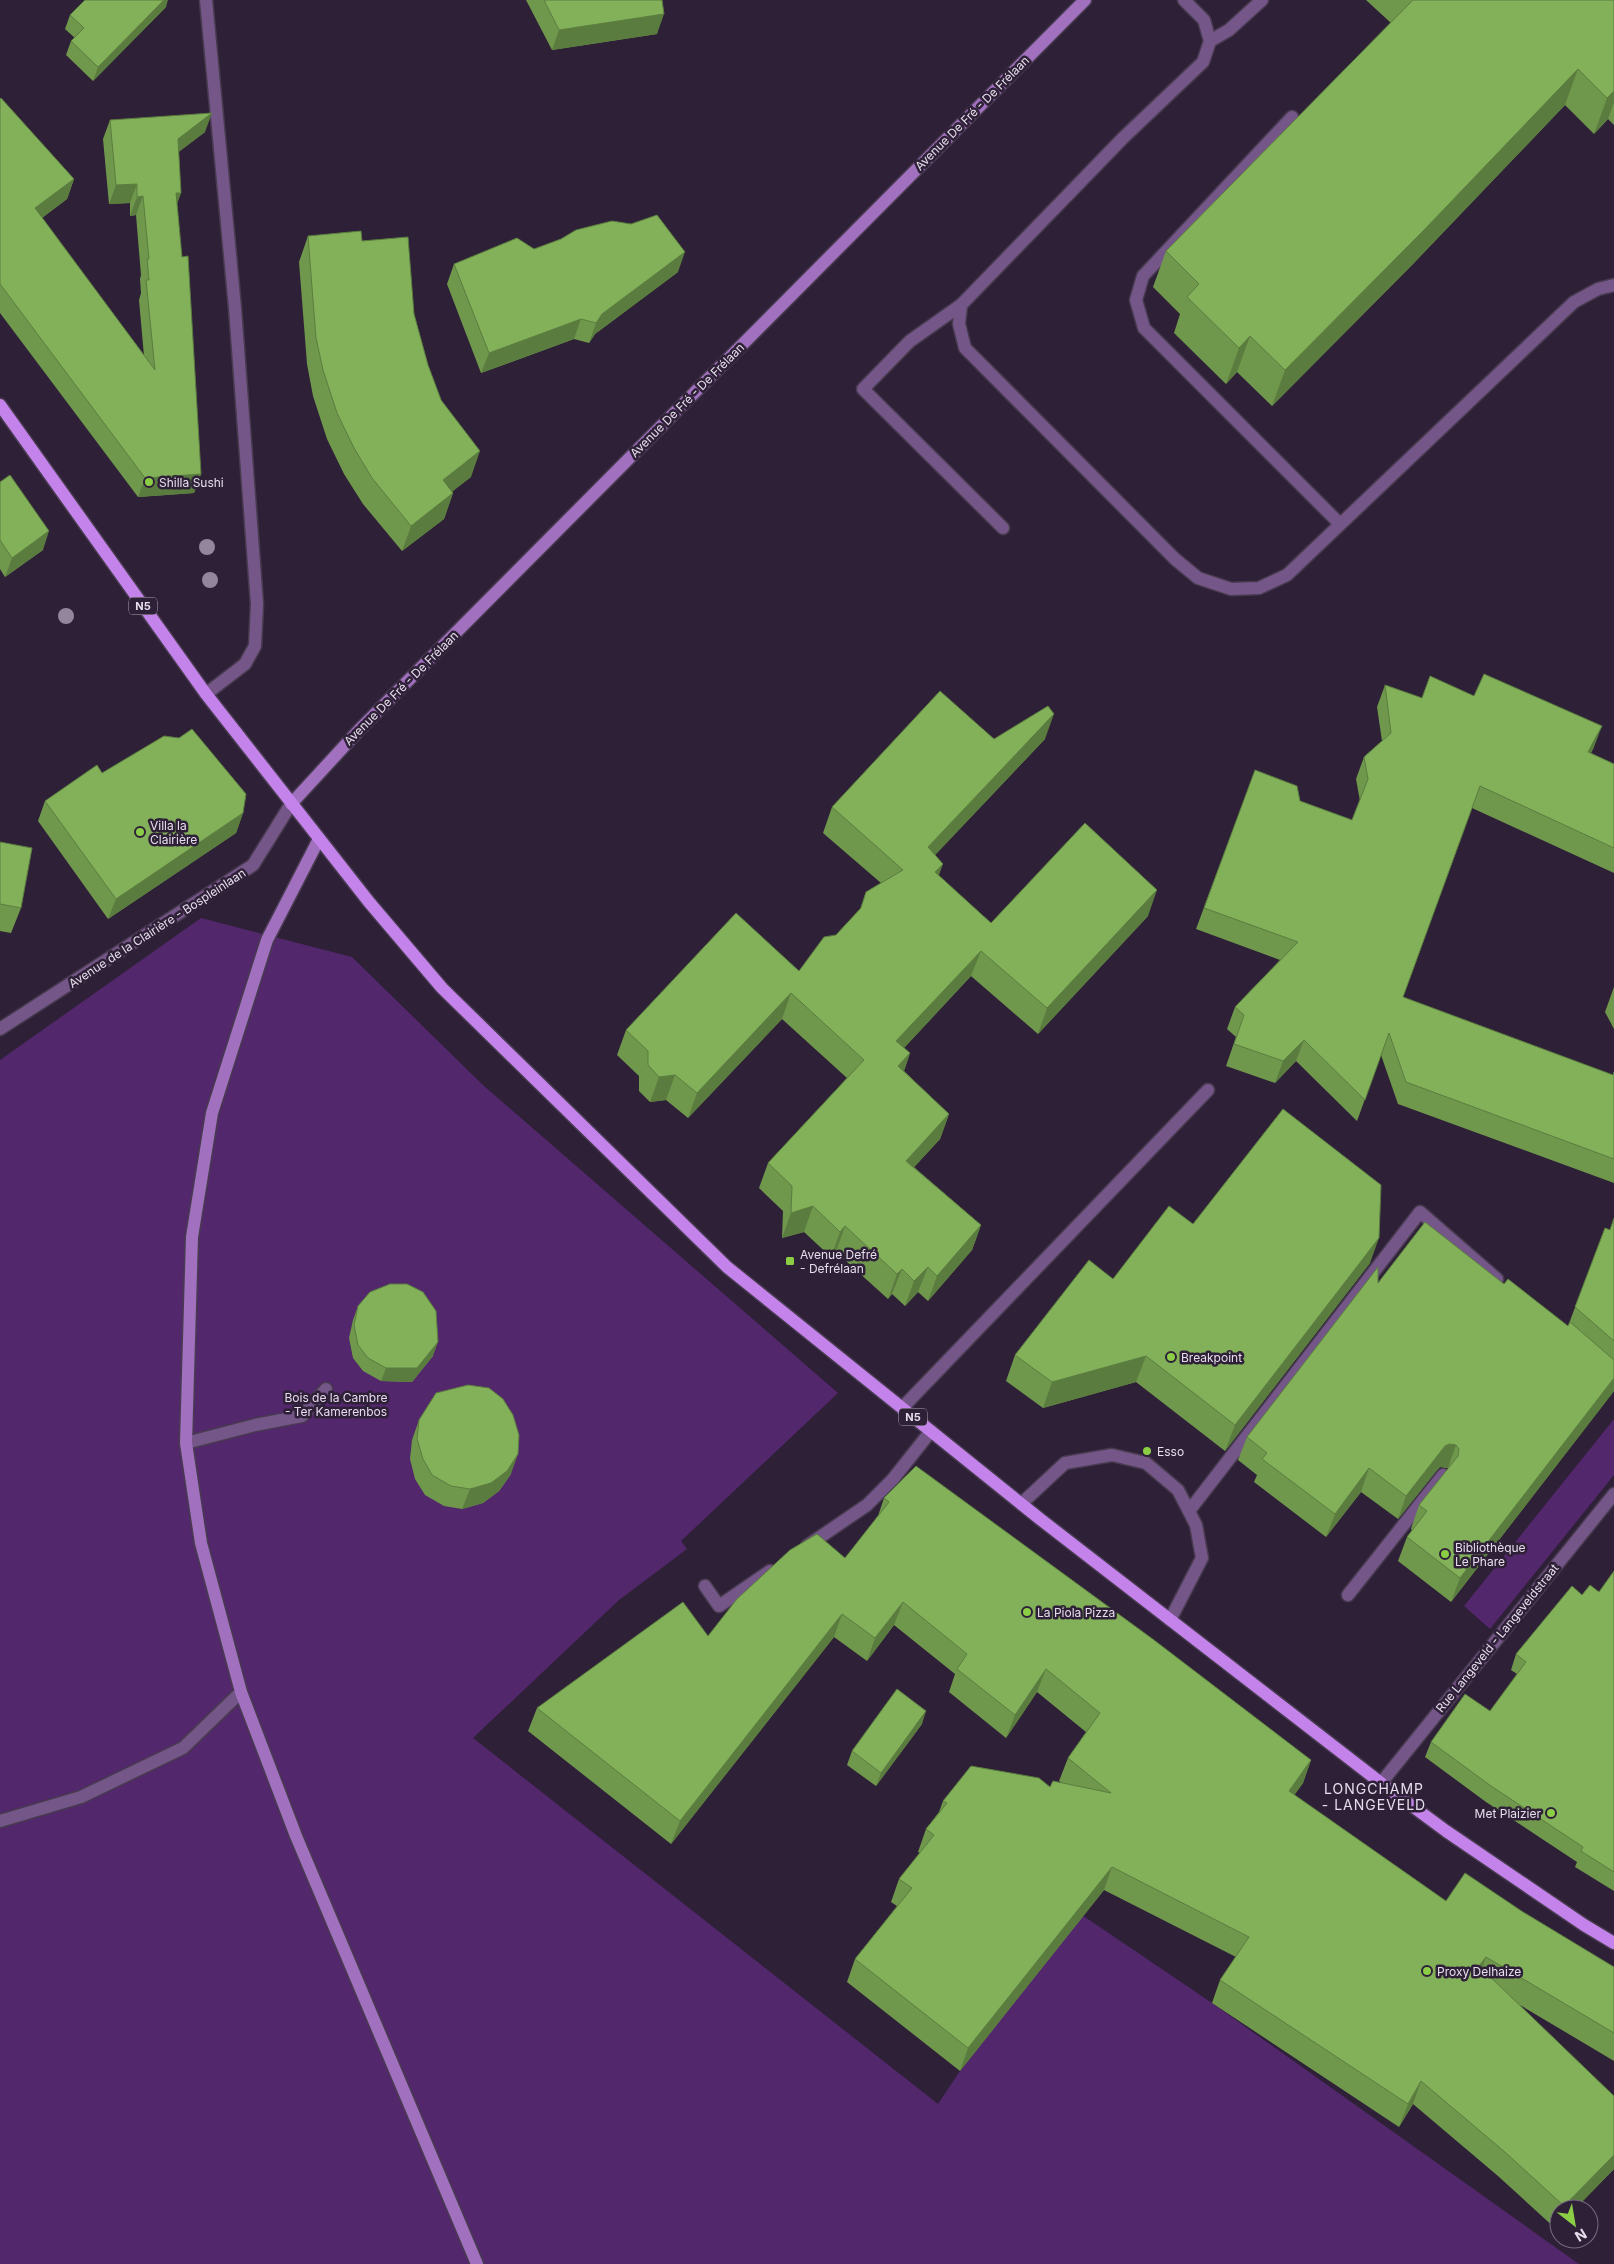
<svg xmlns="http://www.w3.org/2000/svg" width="1614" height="2264" viewBox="0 0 1614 2264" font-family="Inter,sans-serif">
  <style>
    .green { fill: #52276b }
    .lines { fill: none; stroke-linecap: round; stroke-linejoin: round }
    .lane-casing { stroke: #483b50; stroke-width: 15 }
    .street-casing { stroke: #483b50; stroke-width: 15 }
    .secondary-casing { stroke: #483b50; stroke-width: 15 }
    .primary-casing { stroke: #483b50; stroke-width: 15 }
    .lane { stroke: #755688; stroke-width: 12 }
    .street { stroke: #755688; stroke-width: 12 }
    .secondary { stroke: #a170bf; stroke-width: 12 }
    .primary { stroke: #c383ea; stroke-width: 12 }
    .tree { fill: #94879d }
    .wall { fill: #70984d }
    .shaded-wall { fill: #5b7c3f }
    .building { fill: #82b15a; stroke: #5b7c3f }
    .poi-dot { fill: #8bce46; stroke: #2e2037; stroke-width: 2 }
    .labels { text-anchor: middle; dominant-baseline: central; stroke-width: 5; stroke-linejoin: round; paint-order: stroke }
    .shield { fill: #2e2037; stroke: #afa5b6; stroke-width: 1 }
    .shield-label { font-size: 11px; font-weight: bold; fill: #e6deed }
    .street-label { font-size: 12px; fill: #e6deed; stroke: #2e2037 }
    .poi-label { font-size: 12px; fill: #e6deed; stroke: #2e2037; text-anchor: start }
    .park-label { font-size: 12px; fill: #e8dbf0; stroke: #2e2037 }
    .neighbourhood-label { font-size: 14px; letter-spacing: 1px; fill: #e6deed; stroke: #2e2037 }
  </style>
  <rect width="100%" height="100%" fill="#2e2037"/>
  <g class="green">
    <polygon points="201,918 352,957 484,1086 838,1393 681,1541 687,1549 619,1600 473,1738 938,2104 960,2071 1082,1915 1212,2003 1579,2264 0,2264 0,1060"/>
    <polygon points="1614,1419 1614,1475 1490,1629 1464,1606"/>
  </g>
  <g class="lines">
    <defs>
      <g id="lane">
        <polyline points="1184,0 1204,20 1210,41 1203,62 1123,138 961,305 959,324 965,348 1175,559 1198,578 1231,589 1259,588 1287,575 1574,302 1598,289 1614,285"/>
        <polyline points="1210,41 1229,30 1262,0"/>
        <polyline points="1292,117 1143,276 1136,300 1144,328 1340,524"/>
        <polyline points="961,305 910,341 863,389 1003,528"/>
        <polyline points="902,1408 1208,1090"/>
        <polyline points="186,1443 255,1425 302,1416 326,1389"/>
        <polyline points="1021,1504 1065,1463 1112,1455 1146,1463 1178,1490 1196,1525 1202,1558 1170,1620"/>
        <polyline points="1189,1511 1420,1212 1497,1279"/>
        <polyline points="807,1546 867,1505 893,1479 931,1431"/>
        <polyline points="705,1586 719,1606 770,1571"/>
        <polyline points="1348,1595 1443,1475"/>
        <polyline points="0,1821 81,1797 183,1748 241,1692"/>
      </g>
      <g id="street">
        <polyline points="206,0 235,308 257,604 255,646 245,664 206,694"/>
        <polyline points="0,1029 253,865 291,804"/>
        <polyline points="1381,1783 1614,1494"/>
      </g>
      <g id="secondary">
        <polyline points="291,804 360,729 1085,0"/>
        <polyline points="319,839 267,940 212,1113 192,1237 186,1443 201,1543 241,1692 296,1836 477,2264"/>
      </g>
      <polyline id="primary" points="0,405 206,694 369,902 442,988 727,1267 1040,1519 1381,1783 1446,1831 1584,1925 1614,1943"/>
    </defs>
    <use href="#lane" class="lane-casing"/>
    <use href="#street" class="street-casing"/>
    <use href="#secondary" class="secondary-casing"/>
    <use href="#primary" class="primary-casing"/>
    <use href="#lane" class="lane"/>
    <use href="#street" class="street"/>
    <use href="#secondary" class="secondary"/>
    <use href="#primary" class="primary"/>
  </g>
  <g class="tree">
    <circle cx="207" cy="547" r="8"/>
    <circle cx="210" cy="580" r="8"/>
    <circle cx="66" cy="616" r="8"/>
  </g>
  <g class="wall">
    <polygon points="526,0 662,0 657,34 552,50"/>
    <polygon points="1366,0 1614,0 1614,125 1608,119 1594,134 1565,105 1412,265 1272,406 1237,372 1226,384 1174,333 1180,314 1153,287 1166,251 1391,23"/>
    <polygon points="166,7 93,81 66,55 71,41 75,38 65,29 70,15"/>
    <polygon points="0,99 74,179 67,199 42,218 144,356 139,300 141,293 140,279 141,275 136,215 130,216 130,203 109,204 103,139 110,120 205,132 178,152 181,193 177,203 201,474 194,493 138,497 0,313"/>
    <polygon points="308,236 362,241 414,314 428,365 471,477 452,491 453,493 444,519 402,551 363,504 344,474 327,439 313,396 307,364 299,262"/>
    <polygon points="534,249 678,272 595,334 589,343 574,339 481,373 447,284 454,264"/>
    <polygon points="0,482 43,550 5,577 0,569"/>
    <polygon points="1385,685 1422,698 1594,747 1591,753 1614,764 1614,873 1472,808 1403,997 1613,1075 1614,1072 1614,1183 1398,1104 1381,1055 1357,1121 1296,1061 1275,1083 1226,1066 1236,1037 1227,1029 1235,1007 1280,960 1196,929 1255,770 1300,801 1352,820 1360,801 1356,779 1364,757 1382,741 1377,707"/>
    <polygon points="994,739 1045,739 935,855 939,876 991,923 1148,916 1038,1034 971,976 904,1048 910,1053 904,1071 949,1114 940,1139 914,1167 981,1225 972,1250 928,1301 918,1292 905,1306 892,1294 888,1299 836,1252 831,1257 804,1232 782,1238 783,1211 759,1188 768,1163 847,1078 782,1019 688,1118 666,1100 650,1102 639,1091 639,1076 617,1055 626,1030 799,971 836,935 860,909 866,892 881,883 823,833 832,807"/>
    <polygon points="102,773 243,813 236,833 108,919 38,821 45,801"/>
    <polygon points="0,842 21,908 11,933 0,931"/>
    <polygon points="1614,987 1614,1029 1605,1012"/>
    <polygon points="1614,1218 1614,1391 1451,1602 1398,1561 1407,1537 1412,1530 1411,1529 1419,1505 1448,1469 1448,1468 1440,1467 1437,1470 1398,1519 1361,1492 1326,1537 1254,1482 1257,1475 1238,1460 1247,1437 1378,1283 1504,1284 1568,1326 1605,1228 1610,1230"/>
    <polygon points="1193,1224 1370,1263 1225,1451 1136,1382 1043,1408 1006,1381 1015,1355 1113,1279"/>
    <polygon points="358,1306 433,1356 412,1382 381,1381 363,1371 353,1358 349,1338 353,1320"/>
    <polygon points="419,1420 511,1474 499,1491 483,1503 462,1509 444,1506 425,1495 415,1479 410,1459 412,1440"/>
    <polygon points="884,1498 1311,1760 1303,1783 1294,1795 1446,1901 1523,1912 1614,1967 1614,2061 1520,2005 1614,2169 1575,2209 1559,2209 1559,2226 1556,2229 1498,2176 1413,2104 1399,2127 1212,2003 1220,1980 1236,1957 1104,1890 960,2071 847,1982 855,1959 897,1906 891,1902 899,1879 920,1853 918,1852 926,1829 939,1812 943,1801 1050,1787 1062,1783 1059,1781 1068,1758 1086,1732 1037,1692 1006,1738 949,1692 955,1674 894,1625 867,1661 834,1637 671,1844 528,1731 537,1708 708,1636 845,1558 878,1516"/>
    <polygon points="1614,1571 1614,1891 1575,1867 1577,1862 1486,1802 1425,1757 1431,1742 1490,1711 1517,1674 1511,1670 1516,1654 1582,1595 1599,1592"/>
    <polygon points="922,1724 876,1786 847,1765 852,1751"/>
  </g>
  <g class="shaded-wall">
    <polygon points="164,0 168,0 166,7 93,81 98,67"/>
    <polygon points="664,14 657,34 552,50 559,30"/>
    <polygon points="1578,69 1565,105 1412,265 1272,406 1285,370"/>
    <polygon points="1614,91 1614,102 1608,119 1594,134 1607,98"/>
    <polygon points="212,113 205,132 171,158 178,139"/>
    <polygon points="74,179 67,199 28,228 35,208"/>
    <polygon points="137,184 130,203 109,204 116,185"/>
    <polygon points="176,193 181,193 174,212"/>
    <polygon points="143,196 136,215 130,216 137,197"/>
    <polygon points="685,252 678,272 595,334 589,343 596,323 602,314"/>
    <polygon points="581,319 574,339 481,373 489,353"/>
    <polygon points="1250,336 1237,372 1226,384 1239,348"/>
    <polygon points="480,451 471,477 434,506 443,480"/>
    <polygon points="201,474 194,493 138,497 145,478"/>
    <polygon points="453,493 444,519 402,551 411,526"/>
    <polygon points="49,531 43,550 5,577 12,558"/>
    <polygon points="1054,714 1045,739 919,872 928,847"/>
    <polygon points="1602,726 1594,747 1580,774 1588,752"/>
    <polygon points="243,813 236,833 108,919 116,899"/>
    <polygon points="943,864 934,889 935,872"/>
    <polygon points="1157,890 1148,916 1038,1034 1047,1008"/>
    <polygon points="981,951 971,976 887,1066 896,1041"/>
    <polygon points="791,993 782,1019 688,1118 697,1093"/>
    <polygon points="1304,1040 1296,1061 1275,1083 1283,1061"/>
    <polygon points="910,1053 901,1078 898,1066"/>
    <polygon points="675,1075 666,1100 650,1102 659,1077"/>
    <polygon points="949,1114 940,1139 897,1186 906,1161"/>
    <polygon points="813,1206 804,1232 782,1238 791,1213"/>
    <polygon points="981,1225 972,1250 928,1301 937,1276"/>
    <polygon points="845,1226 836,1252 831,1257 840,1232"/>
    <polygon points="1379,1238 1370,1263 1225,1451 1235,1425"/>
    <polygon points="928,1267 918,1292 905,1306 914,1281"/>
    <polygon points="902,1269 892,1294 888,1299 897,1274"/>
    <polygon points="438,1342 433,1356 412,1382 381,1381 386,1368"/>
    <polygon points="1146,1356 1136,1382 1043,1408 1052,1382"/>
    <polygon points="1614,1378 1614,1391 1451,1602 1460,1578"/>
    <polygon points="1449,1444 1456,1445 1448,1468 1440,1467 1437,1470 1398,1519 1406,1496 1445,1446"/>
    <polygon points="518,1454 511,1474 499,1491 483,1503 462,1509 470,1489"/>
    <polygon points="1369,1468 1361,1492 1326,1537 1335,1514"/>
    <polygon points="903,1602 894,1625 867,1661 875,1638"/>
    <polygon points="842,1614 834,1637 671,1844 680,1821"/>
    <polygon points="1046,1669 1037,1692 1006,1738 1015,1715"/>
    <polygon points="926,1711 922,1724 876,1786 881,1773"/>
    <polygon points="1311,1760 1303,1783 1281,1814 1289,1791"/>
    <polygon points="1112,1867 1104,1890 960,2071 968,2048"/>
    <polygon points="1486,1957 1478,1980 1479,1966"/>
    <polygon points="1421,2081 1413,2104 1399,2127 1408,2104"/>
    <polygon points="1614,2155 1614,2169 1575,2209 1563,2209 1564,2206"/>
    <polygon points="1559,2220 1559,2226 1556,2229"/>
  </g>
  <g class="building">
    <polygon points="85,0 164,0 98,67 71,41 84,28 70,15"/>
    <polygon points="544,0 662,0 664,14 559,30"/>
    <polygon points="1413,0 1614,0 1614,91 1607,98 1578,69 1425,229 1285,370 1250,336 1239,348 1187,297 1199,284 1166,251"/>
    <polygon points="1,98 74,179 35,208 155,370 146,280 149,280 147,259 149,259 143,196 137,197 137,184 116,185 110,120 212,113 178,139 181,193 176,193 182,257 188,256 201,474 145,478 0,284 0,99"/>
    <polygon points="657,215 685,252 602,314 596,323 581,319 489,353 454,264 517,238 534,249 561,239 576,230 612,221 631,224"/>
    <polygon points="361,231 362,241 408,237 414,314 428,365 441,400 480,451 443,480 453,493 411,526 372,478 354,448 337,413 323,370 316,338 308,236"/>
    <polygon points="10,475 49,531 12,558 0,540 0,482"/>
    <polygon points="1484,674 1602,726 1588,752 1614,764 1614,848 1480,786 1403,997 1613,1075 1614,1072 1614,1159 1406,1082 1389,1033 1365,1100 1304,1040 1283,1061 1234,1044 1244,1015 1235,1007 1298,942 1204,908 1255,770 1297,786 1300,801 1352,820 1368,779 1364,757 1391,733 1385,685 1422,698 1430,676 1474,696"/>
    <polygon points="940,691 994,739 1048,706 1054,714 928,847 943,864 935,872 991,923 1085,823 1157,890 1047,1008 981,951 896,1041 910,1053 898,1066 949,1114 906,1161 981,1225 937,1276 928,1267 914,1281 902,1269 897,1274 845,1226 840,1232 813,1206 791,1213 792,1186 768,1163 864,1060 791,993 697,1093 675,1075 659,1077 648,1065 648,1051 626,1030 736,913 799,971 824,937 836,935 861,908 866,892 903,870 832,807"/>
    <polygon points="192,729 246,794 243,813 116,899 45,801 97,765 102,773 164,736 179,738"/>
    <polygon points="0,842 32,848 21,908 0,904"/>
    <polygon points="1283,1109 1381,1185 1379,1238 1235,1425 1146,1356 1052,1382 1015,1355 1089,1260 1113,1279 1169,1206 1193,1224"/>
    <polygon points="1614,1218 1614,1341 1575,1307 1605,1228 1610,1230"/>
    <polygon points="1425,1222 1504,1284 1508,1279 1568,1326 1570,1322 1614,1360 1614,1378 1460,1578 1407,1537 1427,1511 1419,1505 1458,1456 1459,1449 1456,1445 1449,1444 1445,1446 1406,1496 1369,1468 1335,1514 1262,1459 1267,1453 1247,1437 1378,1267 1378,1283"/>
    <polygon points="390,1284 407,1284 423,1292 436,1311 438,1342 417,1368 386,1368 368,1358 358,1345 354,1325 358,1306 370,1292"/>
    <polygon points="468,1385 489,1388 503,1399 513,1415 519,1435 518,1454 507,1471 491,1483 470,1489 451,1486 432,1475 423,1459 417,1439 419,1420 436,1393"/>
    <polygon points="916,1466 1154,1640 1311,1760 1289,1791 1446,1901 1465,1873 1523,1912 1614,1967 1614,2033 1486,1957 1479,1966 1614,2096 1614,2155 1564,2206 1506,2153 1421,2081 1408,2104 1220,1980 1249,1937 1112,1867 968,2048 855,1959 912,1888 899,1879 934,1835 926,1829 947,1803 943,1801 971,1766 1039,1778 1050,1787 1053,1781 1111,1793 1068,1758 1100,1713 1046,1669 1015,1715 957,1669 967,1654 903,1602 875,1638 842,1614 680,1821 537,1708 683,1602 708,1636 737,1599 790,1550 817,1534 845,1558 889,1502 884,1498"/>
    <polygon points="1614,1571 1614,1872 1581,1851 1583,1847 1491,1786 1431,1742 1465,1694 1490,1711 1526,1662 1516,1654 1572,1586 1582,1595 1590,1585 1599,1592"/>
    <polygon points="897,1689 926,1711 881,1773 852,1751"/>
  </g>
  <g class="poi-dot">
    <circle cx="149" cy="482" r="5"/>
    <circle cx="140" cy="832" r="5"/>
    <rect x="785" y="1256" width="10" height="10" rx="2.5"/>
    <circle cx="1171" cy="1357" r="5"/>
    <circle cx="1147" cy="1451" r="5"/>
    <circle cx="1445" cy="1554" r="5"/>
    <circle cx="1027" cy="1612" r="5"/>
    <circle cx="1551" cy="1813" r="5"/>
    <circle cx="1427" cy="1971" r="5"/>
  </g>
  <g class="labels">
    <g class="shield">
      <rect x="129" y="597.5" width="28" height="17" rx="4"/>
      <rect x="899" y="1408.5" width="28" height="17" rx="4"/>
    </g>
    <g class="shield-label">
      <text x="143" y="606">N5</text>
      <text x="913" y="1417">N5</text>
    </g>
    <g class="street-label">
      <text transform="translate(972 113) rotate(-45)">Avenue De Fré - De Frélaan</text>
      <text transform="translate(687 400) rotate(-45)">Avenue De Fré - De Frélaan</text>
      <text transform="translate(401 688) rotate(-45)">Avenue De Fré - De Frélaan</text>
      <text transform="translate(157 928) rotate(-33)">Avenue de la Clairière - Bospleinlaan</text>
      <text transform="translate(1497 1638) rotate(-51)">Rue Langeveld - Langeveldstraat</text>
    </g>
    <g class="poi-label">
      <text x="159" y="482">Shilla Sushi</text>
      <text x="150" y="825">Villa la<tspan x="150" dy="14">Clairière</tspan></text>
      <text x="800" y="1254">Avenue Defré<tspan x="800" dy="14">- Defrélaan</tspan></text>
      <text x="1181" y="1357">Breakpoint</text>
      <text x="1157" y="1451">Esso</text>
      <text x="1455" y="1547">Bibliothèque<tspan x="1455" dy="14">Le Phare</tspan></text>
      <text x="1037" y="1612">La Piola Pizza</text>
      <text x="1541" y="1813" text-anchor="end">Met Plaizier</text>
      <text x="1437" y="1971">Proxy Delhaize</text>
    </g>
    <g class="park-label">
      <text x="336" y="1397">Bois de la Cambre<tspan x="336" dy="14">- Ter Kamerenbos</tspan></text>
    </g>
    <g class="neighbourhood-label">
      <text x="1374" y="1788">LONGCHAMP<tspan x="1374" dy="16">- LANGEVELD</tspan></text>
    </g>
  </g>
  <g transform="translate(1574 2224) rotate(149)"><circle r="24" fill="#2e2037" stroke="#786c80"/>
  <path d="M0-4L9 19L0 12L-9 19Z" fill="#8bce46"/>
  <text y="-8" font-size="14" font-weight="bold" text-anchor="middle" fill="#e6deed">N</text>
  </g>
</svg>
